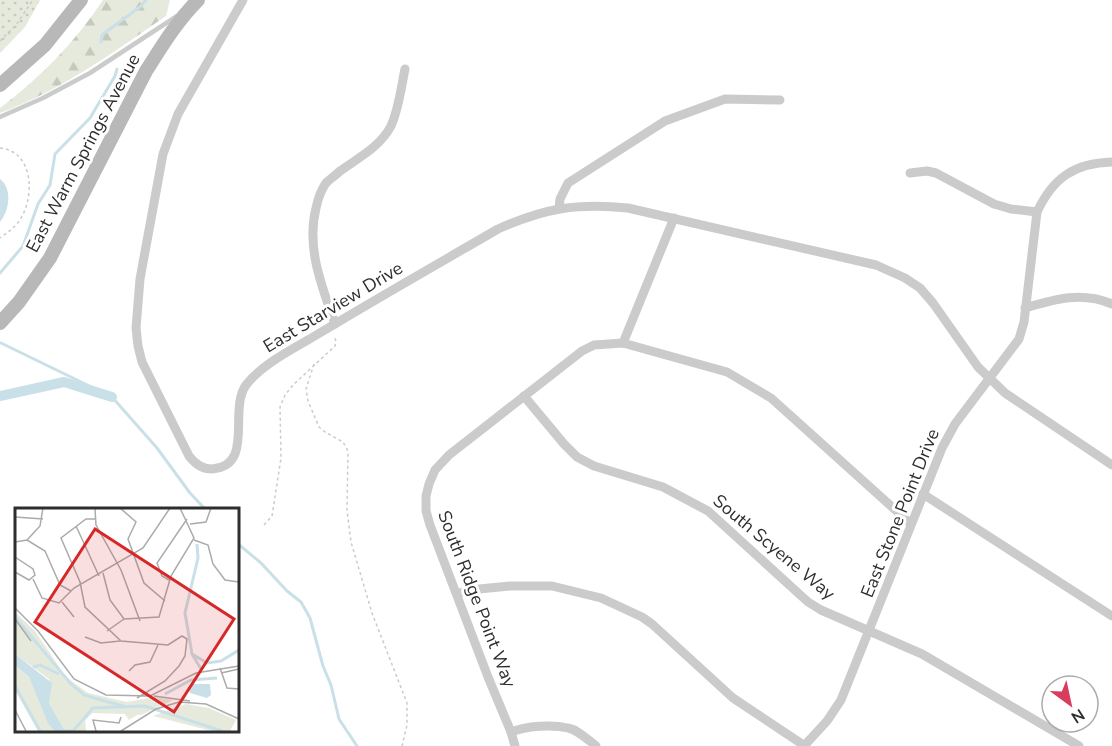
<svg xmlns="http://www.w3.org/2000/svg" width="1112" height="746" viewBox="0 0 1112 746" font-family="'Nunito Sans',sans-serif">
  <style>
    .forest { fill: url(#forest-firs) }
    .park { fill: url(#park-dots) }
    .water { fill: #cae0e8 }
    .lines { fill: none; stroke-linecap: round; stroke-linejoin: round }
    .stream { stroke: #cae0e8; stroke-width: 3 }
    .canal { stroke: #cae0e8; stroke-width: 10 }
    .path { stroke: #cbcbcb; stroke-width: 1.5; stroke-dasharray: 3 3; stroke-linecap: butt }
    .lane { stroke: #cbcbcb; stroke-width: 4.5 }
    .street { stroke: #cbcbcb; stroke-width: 9 }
    .secondary { stroke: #b8b8b8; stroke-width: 14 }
    .labels { text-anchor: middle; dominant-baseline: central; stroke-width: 6; stroke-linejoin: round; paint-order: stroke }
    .street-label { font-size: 18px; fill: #2e2e2e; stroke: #fff }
    .inset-river { fill: none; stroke: #cae0e8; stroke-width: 3 }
    .inset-road { fill: none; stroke: #ababab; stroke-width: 1.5 }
    .view { fill: #d62828; fill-opacity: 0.15; stroke: #d62828; stroke-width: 3 }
    .inset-edge { fill: none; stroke: #2e2e2e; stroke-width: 3 }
  </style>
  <defs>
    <pattern id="forest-firs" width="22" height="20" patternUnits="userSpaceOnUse" patternTransform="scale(1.5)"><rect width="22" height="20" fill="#e5eadd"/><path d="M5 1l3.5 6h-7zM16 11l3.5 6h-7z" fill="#c5c9be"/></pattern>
    <pattern id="park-dots" width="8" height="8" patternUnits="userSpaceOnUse" patternTransform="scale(1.5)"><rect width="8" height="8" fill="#e5eadd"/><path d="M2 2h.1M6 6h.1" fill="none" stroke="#c5c9be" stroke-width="1.8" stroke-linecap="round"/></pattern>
  </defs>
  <rect width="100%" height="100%" fill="#fff"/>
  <path class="forest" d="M 103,0 L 170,0 L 166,16 C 114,52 60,91 0,113 L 0,108 C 40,78 76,41 103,0 Z"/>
  <polygon class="park" points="0,0 40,0 25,27 0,53"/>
  <path class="water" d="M 0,179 C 13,189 9,211 0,222 Z"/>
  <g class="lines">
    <g class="stream">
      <polyline points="101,42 102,35 141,6 146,0"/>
      <polyline points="0,273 23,246 38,204 50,185 55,154 90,118 115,76 117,69"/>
      <polyline points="1,343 112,397 157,448 190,493 205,509"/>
      <polyline points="237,543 261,563 287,591 301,602 310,618 323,666 331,685 339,719 357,746"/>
    </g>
    <polyline class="canal" points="0,396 64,382 112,397"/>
    <g class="path">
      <polyline points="0,41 16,25 33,0"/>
      <path d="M 0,148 C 33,151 35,195 21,218 C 16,227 8,232 0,238"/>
      <polyline points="314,364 306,389 308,401 319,427 325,432 343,442 348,451 347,510 351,542 372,613 407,703 407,725 402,746"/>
      <polyline points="264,525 272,516 281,458 280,407 285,395 293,385 335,346 336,341 334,336"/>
    </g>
    <polyline class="lane" points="0,117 43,98 90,73 177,16"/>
    <g class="street">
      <path d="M 243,0 L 178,114 L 163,154 L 140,279 L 136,328 L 138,346 L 142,362 L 189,456 C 195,464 202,469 212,469 C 255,466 228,410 246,385 C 261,365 291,350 313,337 C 374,300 436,265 498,229 C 545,208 577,203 628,208 L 876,265 L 905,278 L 920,288 L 933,303 L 978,367 L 1005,393 L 1112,465"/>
      <polyline points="910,173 927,171 936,173 994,204 1011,209 1037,212"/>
      <polyline points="559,208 560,199 568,183 665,121 725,99 780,100"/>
      <path d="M 1025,308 C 1055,299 1082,291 1112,304"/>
      <path d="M 335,324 C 322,287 306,248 316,208 C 318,199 320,191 326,183 C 330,179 336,175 340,171 C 358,158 380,147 391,126 C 399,108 401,88 405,69"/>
      <polyline points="623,343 674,218"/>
      <polyline points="524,396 564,444 577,457 594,466 663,487 708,511 808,602 821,610 922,654 1079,746"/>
      <polyline points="923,494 1112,616"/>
      <polyline points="457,594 469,590 510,586 552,586 601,598 642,617 652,624 733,698 805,746"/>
      <path d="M 511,732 C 526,726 552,724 568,728 C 578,730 587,739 596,746"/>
      <polyline points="515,746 511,732 488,677 430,525 426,511 426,496 429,484 435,470 449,455 582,351 594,345 623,343 727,372 771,398 911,524"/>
      <path d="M 804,746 L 827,721 L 841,700 L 942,448 L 955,424 L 1019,339 L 1024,322 L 1037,212 C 1053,178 1074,163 1112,162"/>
    </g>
    <g class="secondary">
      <polyline points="0,85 45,45 81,0"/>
      <path d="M 0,323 L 19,302 L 50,258 L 146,71 C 162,46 177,21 198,0"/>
    </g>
  </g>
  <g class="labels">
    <g class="street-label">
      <text transform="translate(83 153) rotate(-62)">East Warm Springs Avenue</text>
      <text transform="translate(333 307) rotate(-31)">East Starview Drive</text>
      <text transform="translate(900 513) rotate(-68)">East Stone Point Drive</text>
      <text transform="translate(774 547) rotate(40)">South Scyene Way</text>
      <text transform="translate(477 599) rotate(69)">South Ridge Point Way</text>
    </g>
  </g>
  <g transform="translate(15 508)">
    <rect width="224" height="224" fill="#fff"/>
    <path d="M 0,104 L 20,123 L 51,169 L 73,185 L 112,194 L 139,189 L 158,192 L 126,207 L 81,201 L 60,223 L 50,223 L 34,195 L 34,171 L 0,146 ZM 0,157 L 14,169 L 39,223 L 23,223 L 0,182 Z" fill="#e5eadd"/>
    <path d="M 44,169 L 63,185 L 81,192 L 138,197 L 114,212 L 110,206 L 75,205 L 70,210 L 71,223 L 57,223 L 51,188 L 39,174 ZM 171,196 L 194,200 L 221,212 L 215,223 L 197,223 L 138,208 Z" fill="#e5eadd"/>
    <path d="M 0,146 L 37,175 L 34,195 L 50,223 L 39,223 L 33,215 L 14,169 L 0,157 ZM 178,176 L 195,176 L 196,187 L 192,190 L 175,185 L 173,179 Z" fill="#cae0e8"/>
    <path class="inset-river" d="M 182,36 L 183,50 L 170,105 L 177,146 L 186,161M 0,109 L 56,176 L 69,187 L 111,199M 177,146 L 192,155 L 206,153 L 224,142M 18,159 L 25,157 L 44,166M 0,178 L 25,223M 150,186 L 176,172 L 202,170M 49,223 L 58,223 L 78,200 L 130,198 L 207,223"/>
    <path class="inset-road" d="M 105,0 L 121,14 L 113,31 L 129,75 L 150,93M 80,1 L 81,17 L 106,62 L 125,113M 0,9 L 28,11M 80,11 L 71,11 L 46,30 L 65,74 L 70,99 L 106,133 L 153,137 L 167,128 L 172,131 L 170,148 L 164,158 L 150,173 L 122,190M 175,16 L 191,14 L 196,0M 61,18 L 84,68M 12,32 L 30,43 L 45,77 L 56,83M 179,32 L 193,37 L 198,56 L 210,72 L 224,74M 0,34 L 12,32 L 25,18 L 28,0M 0,49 L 18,61 L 20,67 L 14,72 L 0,64M 88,65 L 95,92 L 109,111 L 144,109 L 156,68 L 179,30 L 165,0M 18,71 L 27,90 L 44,95 L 59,80 L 128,40 L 155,0M 154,72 L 147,68 L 142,55 L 172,11M 47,94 L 59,109M 0,100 L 23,123 L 59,171 L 91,187 L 135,188 L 181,165 L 224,158M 0,111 L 16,133M 92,123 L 109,111M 70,129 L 86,135 L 105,133M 205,160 L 212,180 L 224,181M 114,163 L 120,157 L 135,154 L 143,137M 206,165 L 224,161M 139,188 L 175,193M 0,202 L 11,223M 81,223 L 78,212 L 104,215 L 106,209M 106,223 L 141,201 L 164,194 L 191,196 L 224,211"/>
    <path class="view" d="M 80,21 L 219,111 L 159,204 L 20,114 Z"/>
    <rect width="224" height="224" class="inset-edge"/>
  </g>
  <g transform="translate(1070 704) rotate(147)"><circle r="28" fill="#ffffff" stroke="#ababab" stroke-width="1.5"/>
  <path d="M0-4.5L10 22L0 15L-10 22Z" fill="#d73e5c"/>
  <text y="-9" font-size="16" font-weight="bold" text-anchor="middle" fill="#2e2e2e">N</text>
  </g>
</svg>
